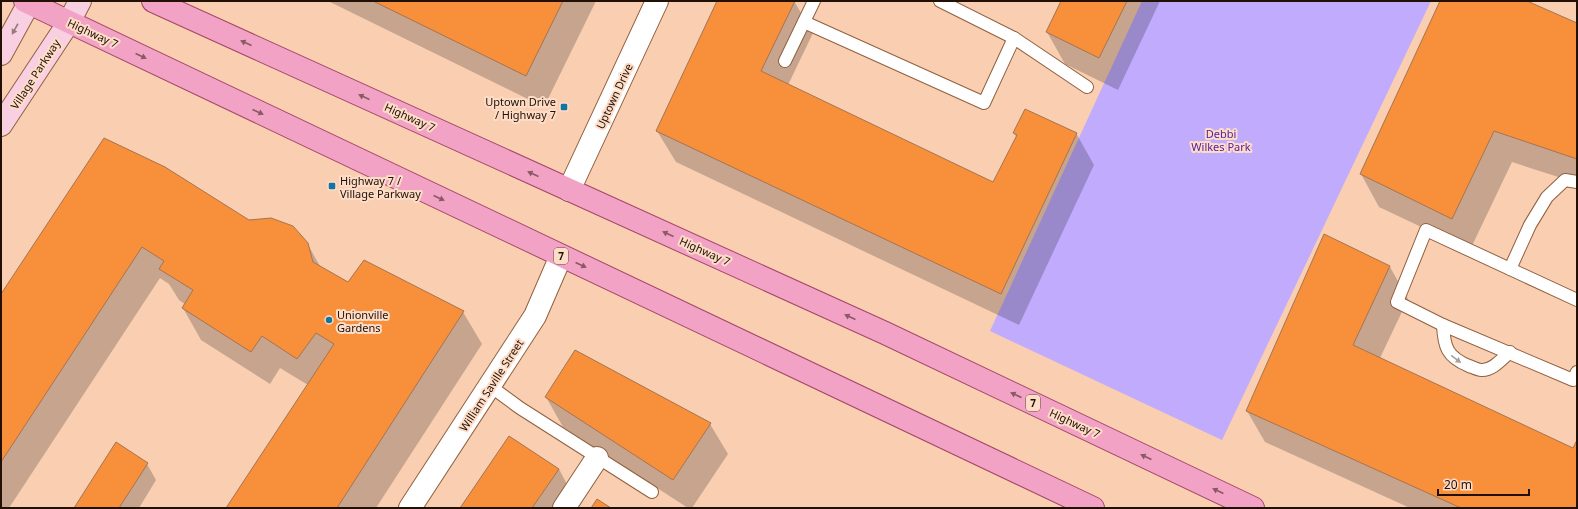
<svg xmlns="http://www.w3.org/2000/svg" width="1578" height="509" viewBox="0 0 1578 509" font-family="'Noto Sans',sans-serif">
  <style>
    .green { fill: #c0abfd }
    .shadow { fill: #0003 }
    .building { fill: #f78f3b; stroke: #a57452 }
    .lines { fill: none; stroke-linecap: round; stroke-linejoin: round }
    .lane-casing { stroke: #90603f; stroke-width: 14 }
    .street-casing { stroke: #90603f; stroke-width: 24 }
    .secondary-casing { stroke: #90603f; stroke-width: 24 }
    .primary-casing { stroke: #a34768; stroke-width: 24 }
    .lane { stroke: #fff; stroke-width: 12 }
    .street { stroke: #fff; stroke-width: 22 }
    .secondary { stroke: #f8d0e2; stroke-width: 22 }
    .primary { stroke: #f2a2c5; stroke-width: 22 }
    .oneway { fill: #987a7e }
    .oneway2 { fill: #8a5964 }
    .oneway3 { fill: #a79f9b }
    .poi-dot { fill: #1275a1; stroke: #feddc8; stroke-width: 1.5 }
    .labels { text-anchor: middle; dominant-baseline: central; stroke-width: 4; stroke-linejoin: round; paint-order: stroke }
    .shield { fill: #feddc8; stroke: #644e3f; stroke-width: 1 }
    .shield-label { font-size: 10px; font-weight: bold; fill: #221004 }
    .street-label { font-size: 11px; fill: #221004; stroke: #feddc8 }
    .poi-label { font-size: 11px; fill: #221004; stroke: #feddc8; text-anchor: start }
    .park-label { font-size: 11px; fill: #55209f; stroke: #feddc8 }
  </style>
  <rect width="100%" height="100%" fill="#f9ceb1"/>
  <polygon class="green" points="1142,1 1431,1 1222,440 990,331"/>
  <g class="shadow">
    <polygon points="328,1 596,1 544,107"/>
    <polygon points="718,1 794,1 813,33 788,85 993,184 1017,138 1014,133 1076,133 1094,165 1019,325 676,162 657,131"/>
    <polygon points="1062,1 1160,1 1118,90 1065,64 1047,32"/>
    <polygon points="1441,1 1524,1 1577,25 1577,183 1512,162 1470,250 1379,207 1361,174"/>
    <polygon points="105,139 249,221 307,243 321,268 349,284 364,261 463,312 482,344 376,508 227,508 308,385 280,368 270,384 201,340 183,308 186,305 179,300 169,284 160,278 9,508 1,508 1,296"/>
    <polygon points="1390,267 1408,299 1380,358 1573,449 1577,442 1577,508 1410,508 1265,442 1247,411"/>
    <polygon points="575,351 710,424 728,454 692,508 688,508 563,427 546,397"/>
    <polygon points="147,464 156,480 139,508 76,508"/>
    <polygon points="559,469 571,492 560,508 462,508"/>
  </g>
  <g class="building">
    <polygon points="373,1 563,1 526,76"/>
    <polygon points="717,1 795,1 761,71 993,182 1017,135 1013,133 1025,109 1077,133 1001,294 656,131"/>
    <polygon points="1061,1 1127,1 1099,58 1046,32"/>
    <polygon points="1440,1 1527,1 1577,23 1577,159 1494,131 1452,219 1360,174"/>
    <polygon points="104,138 165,167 249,220 271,218 293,226 308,243 313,262 348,282 364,260 464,311 337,508 226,508 334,344 316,333 297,359 262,336 251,352 182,308 193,290 159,269 164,261 142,247 1,462 1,294"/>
    <polygon points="1324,234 1390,266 1353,345 1573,448 1577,440 1577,508 1461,508 1246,411"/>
    <polygon points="575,350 711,423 673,480 545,397"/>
    <polygon points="509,436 559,469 532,508 460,508"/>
    <polygon points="116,442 148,463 119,508 74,508"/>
    <polygon points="597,499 611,508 591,508"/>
  </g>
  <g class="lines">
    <defs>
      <g id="lane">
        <polyline points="940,1 1014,38 1087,87"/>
        <polyline points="804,22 984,103 1014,38"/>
        <polyline points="785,61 814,1"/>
        <polyline points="1510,269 1530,225 1547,197 1565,180 1577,182"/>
        <polyline points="1577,300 1426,230 1397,302 1443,325 1573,380 1577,372"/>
        <path d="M 1443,325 C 1444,347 1447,357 1469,366 C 1472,367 1478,370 1481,370 C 1492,371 1502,359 1510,352"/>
        <polyline points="490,386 520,408 652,492"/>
      </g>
      <g id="street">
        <polyline points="569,190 657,1"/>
        <polyline points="410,508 535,316 561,256"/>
        <polyline points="564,508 597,458"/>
      </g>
      <g id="secondary">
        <polyline points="1,54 30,1"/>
        <polyline points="1,125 69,22 80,1"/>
      </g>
      <g id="primary">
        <polyline points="25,1 1093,508"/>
        <polyline points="153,1 885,333 1253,508"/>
      </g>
    </defs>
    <use href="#lane" class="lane-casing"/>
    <use href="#street" class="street-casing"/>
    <use href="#secondary" class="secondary-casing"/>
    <use href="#primary" class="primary-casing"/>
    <use href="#lane" class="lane"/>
    <use href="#street" class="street"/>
    <use href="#secondary" class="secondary"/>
    <use href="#primary" class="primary"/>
  </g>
  <defs><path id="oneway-solid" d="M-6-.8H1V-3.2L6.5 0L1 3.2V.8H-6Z"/></defs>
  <use class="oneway" href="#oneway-solid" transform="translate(15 29) rotate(119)"/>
  <g class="oneway2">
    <use href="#oneway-solid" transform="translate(246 43) rotate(-156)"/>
    <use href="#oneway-solid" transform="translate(141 56) rotate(25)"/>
    <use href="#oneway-solid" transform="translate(364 97) rotate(-156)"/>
    <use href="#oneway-solid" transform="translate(258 112) rotate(25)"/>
    <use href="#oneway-solid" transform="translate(533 174) rotate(-156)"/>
    <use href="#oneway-solid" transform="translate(439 198) rotate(25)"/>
    <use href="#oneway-solid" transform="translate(668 234) rotate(-156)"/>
    <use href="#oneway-solid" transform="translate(581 265) rotate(25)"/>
    <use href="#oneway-solid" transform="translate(850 317) rotate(-156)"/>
    <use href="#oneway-solid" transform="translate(1016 395) rotate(-155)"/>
    <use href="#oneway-solid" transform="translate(1146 457) rotate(-155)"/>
    <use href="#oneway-solid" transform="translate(1218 491) rotate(-155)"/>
  </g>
  <use class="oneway3" href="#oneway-solid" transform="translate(1456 359) rotate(37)"/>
  <g class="poi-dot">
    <rect x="560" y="103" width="8" height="8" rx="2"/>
    <rect x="328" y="182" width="8" height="8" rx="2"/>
    <circle cx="329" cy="320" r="4"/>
  </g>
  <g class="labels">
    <g class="shield">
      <rect x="554" y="248" width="14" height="16" rx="3"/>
      <rect x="1026" y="395" width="14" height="16" rx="3"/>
    </g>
    <g class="shield-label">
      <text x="561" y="256">7</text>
      <text x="1033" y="403">7</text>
    </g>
    <g class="street-label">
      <text transform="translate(93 33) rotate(25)">Highway 7</text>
      <text transform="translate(35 74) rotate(-57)">Village Parkway</text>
      <text transform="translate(614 96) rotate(-65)">Uptown Drive</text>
      <text transform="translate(410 117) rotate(24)">Highway 7</text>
      <text transform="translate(705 251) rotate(24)">Highway 7</text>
      <text transform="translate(491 385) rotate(-57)">William Saville Street</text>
      <text transform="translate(1075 423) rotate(25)">Highway 7</text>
    </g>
    <g class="poi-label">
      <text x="556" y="101" text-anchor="end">Uptown Drive<tspan x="556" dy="13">/ Highway 7</tspan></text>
      <text x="340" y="180">Highway 7 /<tspan x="340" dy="13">Village Parkway</tspan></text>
      <text x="337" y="314">Unionville<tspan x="337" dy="13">Gardens</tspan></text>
    </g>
    <g class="park-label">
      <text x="1221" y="133">Debbi<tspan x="1221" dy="13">Wilkes Park</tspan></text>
    </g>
  </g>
  <rect width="1578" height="509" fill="none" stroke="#221004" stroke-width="4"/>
  <path d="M1438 489v6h91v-6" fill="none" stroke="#221004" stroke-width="2"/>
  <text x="1444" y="489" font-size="12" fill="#221004" stroke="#feddc8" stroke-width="3" paint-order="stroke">20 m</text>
</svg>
